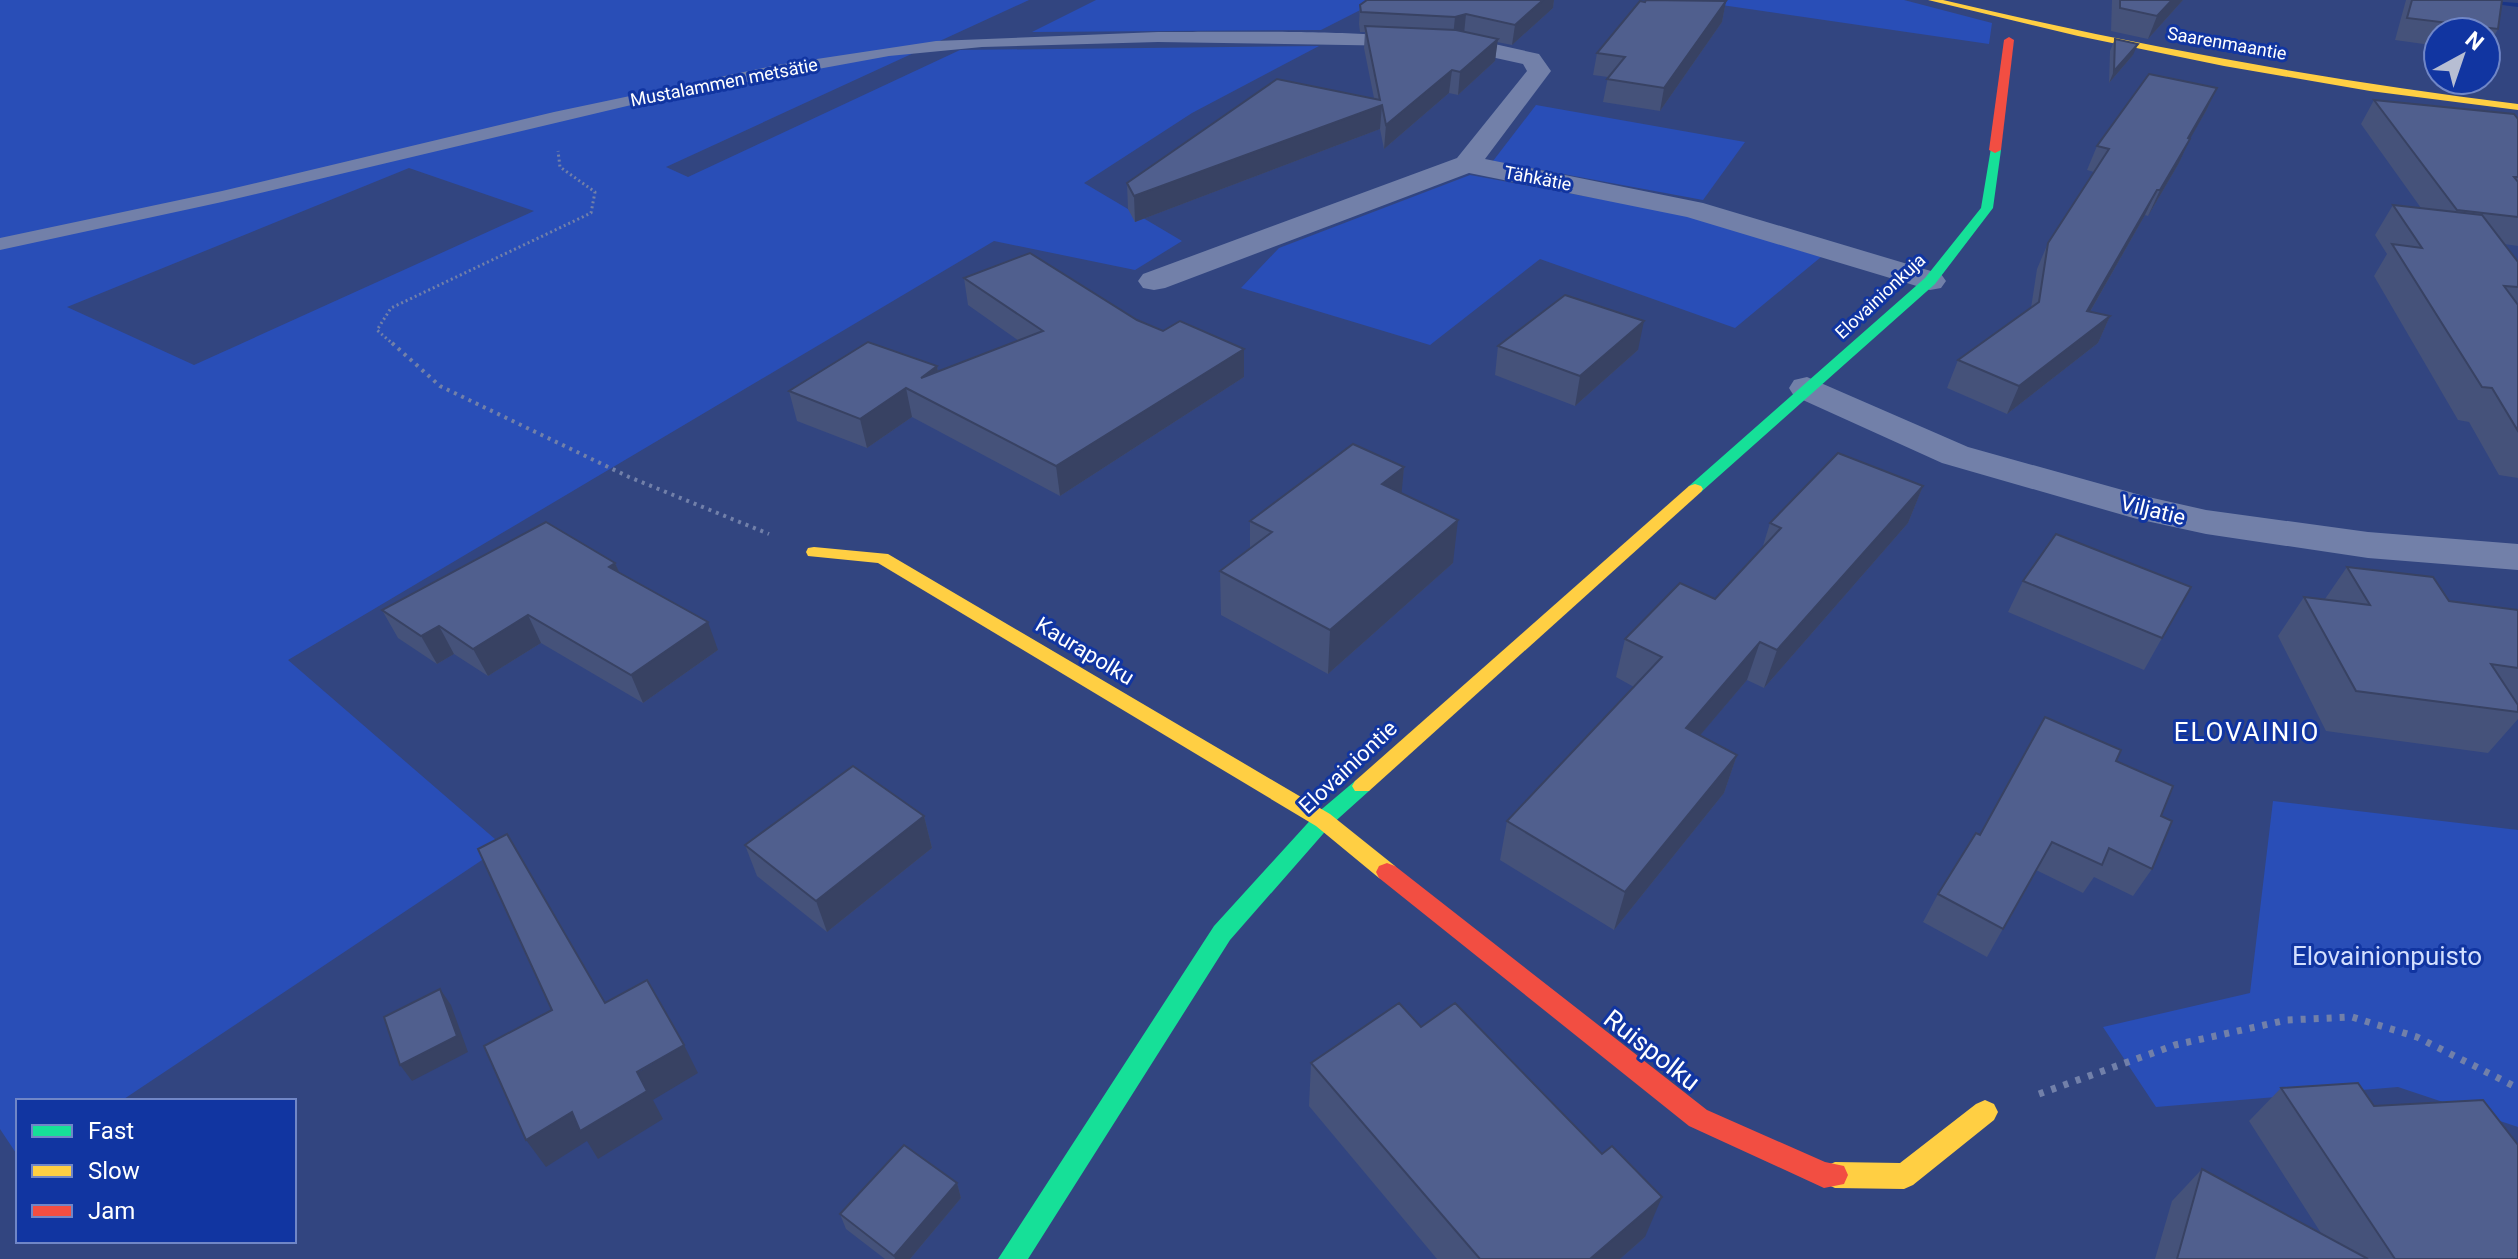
<svg xmlns="http://www.w3.org/2000/svg" width="2518" height="1259" viewBox="0 0 2518 1259" font-family="Roboto,sans-serif">
  <style>
    .green { fill: #294eb7; fill-rule: evenodd }
    .lines { fill: none; stroke-linecap: round; stroke-linejoin: round }
    .stream { fill: #1a3586; fill-rule: evenodd }
    .path-far2 { stroke: #7280a9; stroke-width: 3; stroke-dasharray: 2 3; stroke-linecap: butt }
    .path-far1 { stroke: #7280a9; stroke-width: 4; stroke-dasharray: 3 5; stroke-linecap: butt }
    .path { stroke: #7280a9; stroke-width: 7; stroke-dasharray: 5 8; stroke-linecap: butt }
    .lane { fill: #7280a9; fill-rule: evenodd }
    .street { fill: #7280a9; fill-rule: evenodd }
    .fast { fill: #16e098; fill-rule: evenodd }
    .slow { fill: #ffcf43; fill-rule: evenodd }
    .jam { fill: #f24e42; fill-rule: evenodd }
    .wall { fill: #45527a }
    .shaded-wall { fill: #384263 }
    .building { fill: #505f8e; stroke: #384263; stroke-width: 2 }
    .labels { text-anchor: middle; dominant-baseline: central; stroke-width: 6; stroke-linejoin: round; paint-order: stroke }
    .far-street-label { font-size: 18px; fill: #fff; stroke: #1135a1 }
    .street-label { font-size: 22px; fill: #fff; stroke: #1135a1 }
    .quarter-label { font-size: 26px; letter-spacing: 2px; fill: #fff; stroke: #1135a1 }
    .near-park-label { font-size: 26px; fill: #d3dffe; stroke: #1135a1 }
    .near-street-label { font-size: 26px; fill: #fff; stroke: #1135a1 }
  </style>
  <rect width="100%" height="100%" fill="#324580"/>
  <g class="green">
    <path d="M 0,0 L 1029,0 L 666,167 L 688,177 L 960,50 L 1319,46 L 1192,113 L 1084,183 L 1182,241 L 1135,270 L 994,241 L 288,660 L 503,846 L 121,1101 L 18,1101 L 18,1156 L 0,1129 ZM 409,168 L 534,211 L 194,365 L 67,307 Z"/>
    <polygon points="1096,0 1380,0 1321,30 1032,32"/>
    <polygon points="1687,0 1904,0 1992,23 1989,44"/>
    <polygon points="1536,105 1745,142 1703,200 1493,161"/>
    <polygon points="1470,175 1688,215 1821,257 1735,328 1540,259 1430,345 1241,288 1279,248"/>
    <polygon points="2273,801 2518,830 2518,1127 2398,1087 2156,1107 2103,1027 2250,993"/>
  </g>
  <g class="lines">
    <polygon class="stream" points="2475,0 2518,3 2518,7 2479,2"/>
    <polyline class="path-far2" points="394,345 377,330 391,308 591,213 595,192 560,167 558,151"/>
    <polyline class="path-far1" points="392,343 440,386 629,477 769,534"/>
    <polyline class="path" points="2039,1094 2175,1045 2287,1020 2352,1017 2417,1037 2518,1088"/>
    <path class="lane" d="M 1158,32 C 1191,32 1399,29 1413,41 L 1405,46 L 1158,42 L 982,47 L 889,56 L 665,97 L 222,202 L 0,250 L 0,238 L 222,191 L 554,112 L 777,65 L 936,41 Z"/>
    <g class="street">
      <polygon points="1463,37 1539,54 1551,71 1485,159 1703,203 1941,274 1946,281 1941,288 1930,290 1687,217 1469,173 1165,288 1154,290 1143,288 1138,281 1143,274 1457,158 1527,71 1523,64 1455,49 1451,44 1455,39"/>
      <polygon points="1807,377 1968,447 2144,496 2206,510 2368,532 2518,544 2518,570 2368,558 2206,534 2137,519 1942,463 1794,396 1789,388 1794,380"/>
    </g>
    <g class="fast">
      <polygon points="1991,148 2001,150 1993,208 1935,284 1701,492 1689,492 1687,489 1689,486 1925,278 1981,208"/>
      <polygon points="1362,778 1369,781 1372,786 1369,791 1330,826 1230,940 1028,1259 998,1259 1214,926 1316,814 1355,781"/>
    </g>
    <g class="slow">
      <path d="M 1928,0 L 1943,0 C 2133,45 2324,80 2518,104 L 2518,110 L 2370,91 L 2224,66 L 2078,36 Z"/>
      <polygon points="1695,484 1701,486 1703,489 1701,492 1369,791 1355,791 1352,786 1355,781 1689,486"/>
      <polygon points="814,547 888,554 1330,814 1395,866 1398,872 1395,878 1387,881 1379,878 1316,826 878,563 808,556 806,552 808,548"/>
      <polygon points="1985,1100 1994,1104 1998,1112 1994,1120 1913,1185 1904,1189 1835,1188 1826,1184 1822,1175 1826,1166 1835,1162 1900,1163 1976,1104"/>
    </g>
    <g class="jam">
      <polygon points="2009,37 2014,40 2001,150 1995,153 1989,150 2004,40"/>
      <polygon points="1387,863 1395,866 1707,1110 1825,1162 1844,1166 1848,1175 1844,1184 1824,1188 1689,1126 1379,878 1376,872 1379,866"/>
    </g>
  </g>
  <g class="wall">
    <polygon points="1367,0 1554,0 1553,8 1512,45 1497,42 1495,61 1458,95 1449,93 1384,149 1380,129 1135,222 1128,209 1127,183 1374,98 1364,48 1365,32 1360,32 1359,24 1360,5"/>
    <polygon points="2112,0 2183,0 2148,39 2111,31"/>
    <polygon points="2406,0 2502,0 2498,29 2486,50 2486,32 2438,32 2438,46 2395,40"/>
    <polygon points="1726,1 1722,22 1660,111 1603,102 1608,77 1593,75 1597,53 1645,2"/>
    <polygon points="2115,39 2133,55 2109,83 2110,51"/>
    <polygon points="2217,88 2206,111 2190,138 2179,163 2148,216 2145,215 2090,312 2110,316 2098,343 2007,414 1947,388 1958,360 2031,308 2037,269 2048,243 2094,172 2087,170 2097,146"/>
    <polygon points="2374,100 2518,119 2518,246 2504,244 2518,262 2518,478 2499,475 2469,422 2458,420 2374,276 2387,254 2375,235 2393,205 2421,208 2361,124"/>
    <polygon points="964,278 1137,320 1163,331 1244,349 1244,377 1060,496 912,417 867,448 797,421 789,391 937,366 938,371 1019,341 968,305"/>
    <polygon points="1498,346 1638,350 1575,406 1495,375"/>
    <polygon points="1404,467 1401,493 1453,563 1328,674 1221,615 1220,571 1250,548 1250,521"/>
    <polygon points="1923,486 1908,523 1764,688 1747,680 1700,735 1737,755 1724,793 1614,930 1500,860 1507,821 1634,687 1616,677 1625,639 1715,599 1762,549 1770,523"/>
    <polygon points="615,563 619,573 718,650 643,703 541,643 488,676 454,654 437,664 398,638 382,610"/>
    <polygon points="2347,567 2449,601 2518,610 2518,719 2488,753 2326,731 2278,636 2304,597 2325,599"/>
    <polygon points="2023,581 2162,638 2144,670 2008,612"/>
    <polygon points="2116,761 2161,816 2152,869 2133,896 2094,877 2083,893 2036,870 1987,957 1923,922 1938,894 1980,835"/>
    <polygon points="924,816 932,848 827,932 757,876 745,845"/>
    <polygon points="1421,1027 1645,1237 1620,1259 1437,1259 1309,1106 1311,1063"/>
    <polygon points="2281,1088 2374,1106 2518,1259 2155,1259 2172,1201 2202,1169 2321,1233 2249,1121"/>
    <polygon points="957,1183 961,1198 910,1259 885,1259 846,1229 840,1214"/>
  </g>
  <g class="shaded-wall">
    <polygon points="1543,0 1554,0 1553,8 1512,45 1515,25"/>
    <polygon points="2172,0 2183,0 2148,39 2157,16"/>
    <polygon points="1726,1 1722,22 1660,111 1664,88"/>
    <polygon points="1466,14 1464,34 1453,37 1455,17"/>
    <polygon points="1498,39 1495,61 1458,95 1460,72"/>
    <polygon points="2138,44 2133,55 2109,83 2114,71"/>
    <polygon points="1452,70 1449,93 1384,149 1386,125"/>
    <polygon points="2217,88 2206,111 2178,160 2190,139 2179,163 2148,216 2160,190 2188,138"/>
    <polygon points="1382,105 1380,129 1135,222 1134,196"/>
    <polygon points="2157,190 2145,215 2075,338 2087,311"/>
    <polygon points="2110,316 2098,343 2007,414 2019,386"/>
    <polygon points="1644,321 1638,350 1575,406 1580,376"/>
    <polygon points="1244,349 1244,377 1060,496 1056,466"/>
    <polygon points="937,366 942,395 921,378"/>
    <polygon points="906,388 912,417 867,448 860,419"/>
    <polygon points="1404,467 1400,510 1382,484"/>
    <polygon points="1923,486 1908,523 1764,688 1777,650"/>
    <polygon points="1458,520 1453,563 1328,674 1330,630"/>
    <polygon points="615,563 627,590 609,567"/>
    <polygon points="528,615 541,643 488,676 473,649"/>
    <polygon points="708,622 718,650 643,703 631,675"/>
    <polygon points="439,626 454,654 437,664 421,636"/>
    <polygon points="1760,642 1747,680 1674,766 1686,728"/>
    <polygon points="1737,755 1724,793 1614,930 1625,892"/>
    <polygon points="924,816 932,848 827,932 816,901"/>
    <polygon points="440,989 451,1005 468,1052 412,1081 400,1065"/>
    <polygon points="684,1045 698,1073 653,1100 663,1119 598,1159 587,1141 546,1167 526,1140"/>
    <polygon points="957,1183 961,1198 910,1259 895,1259 894,1256"/>
    <polygon points="1662,1197 1645,1237 1620,1259 1590,1259"/>
  </g>
  <g class="building">
    <polygon points="1367,0 1543,0 1515,25 1466,14 1455,17 1361,12 1360,5"/>
    <polygon points="1646,0 1726,1 1664,88 1607,79 1625,57 1597,53 1640,1 1645,2"/>
    <polygon points="2120,0 2172,0 2157,16 2120,8"/>
    <polygon points="2412,0 2502,0 2498,29 2407,18"/>
    <polygon points="1365,26 1456,30 1498,39 1460,72 1452,70 1386,125 1382,105 1134,196 1127,183 1277,79 1380,100"/>
    <polygon points="2115,39 2138,44 2114,71"/>
    <polygon points="2149,74 2217,88 2188,138 2190,139 2160,190 2157,190 2087,311 2110,316 2019,386 1958,360 2039,302 2048,243 2109,149 2097,146"/>
    <polygon points="2374,100 2514,114 2518,119 2518,177 2514,177 2518,182 2518,217 2457,210"/>
    <polygon points="2393,205 2482,215 2518,262 2518,287 2504,286 2518,305 2518,431 2492,388 2482,387 2392,244 2422,248"/>
    <polygon points="1030,253 1137,320 1163,331 1180,321 1244,349 1056,466 906,388 860,419 789,391 868,342 937,366 921,378 1043,331 964,278"/>
    <polygon points="1565,295 1644,321 1580,376 1498,346"/>
    <polygon points="1353,444 1404,467 1382,484 1458,520 1330,630 1220,571 1272,532 1250,521"/>
    <polygon points="1838,453 1923,486 1777,650 1760,642 1686,728 1737,755 1625,892 1507,821 1662,657 1625,639 1680,583 1715,599 1781,528 1770,523"/>
    <polygon points="546,522 615,563 609,567 708,622 631,675 528,615 473,649 439,626 421,636 382,610"/>
    <polygon points="2056,534 2191,587 2162,638 2023,581"/>
    <polygon points="2347,567 2433,577 2449,601 2518,610 2518,668 2491,664 2518,705 2518,712 2356,691 2304,597 2370,605"/>
    <polygon points="2045,717 2121,750 2116,761 2173,786 2161,816 2172,821 2152,869 2109,848 2102,865 2052,842 2003,929 1938,894 1976,833 1980,835"/>
    <polygon points="853,766 924,816 816,901 745,845"/>
    <polygon points="507,834 605,1003 647,980 684,1045 637,1072 647,1091 580,1131 572,1112 526,1140 484,1046 552,1010 478,849"/>
    <polygon points="440,989 457,1036 400,1065 384,1017"/>
    <polygon points="1399,1003 1421,1027 1455,1003 1602,1154 1612,1146 1662,1197 1590,1259 1480,1259 1311,1063"/>
    <polygon points="2358,1083 2374,1106 2483,1100 2518,1145 2518,1259 2395,1259 2281,1088"/>
    <polygon points="904,1145 957,1183 894,1256 840,1214"/>
    <polygon points="2202,1169 2368,1259 2177,1259"/>
  </g>
  <g class="labels">
    <g class="far-street-label">
      <text transform="translate(2227 43) rotate(10)">Saarenmaantie</text>
      <text transform="translate(724 82) rotate(-11)">Mustalammen metsätie</text>
      <text transform="translate(1538 178) rotate(11)">Tähkätie</text>
      <text transform="translate(1880 296) rotate(-43)">Elovainionkuja</text>
    </g>
    <g class="street-label">
      <text transform="translate(2153 510) rotate(14)">Viljatie</text>
      <text transform="translate(1085 651) rotate(31)">Kaurapolku</text>
      <text transform="translate(1348 767) rotate(-43)">Elovainiontie</text>
    </g>
    <g class="quarter-label">
      <text x="2247" y="732">ELOVAINIO</text>
    </g>
    <g class="near-park-label">
      <text x="2387" y="956">Elovainionpuisto</text>
    </g>
    <g class="near-street-label">
      <text transform="translate(1652 1050) rotate(38)">Ruispolku</text>
    </g>
  </g>
  <rect x="16" y="1099" width="280" height="144" fill="#1135a1" stroke="#7086c7" stroke-width="2"/>
  <rect x="32" y="1125" width="40" height="12" fill="#16e098" stroke="#7086c7" stroke-width="2"/>
  <text x="88" y="1139" font-size="24" fill="#ffffff">Fast</text>
  <rect x="32" y="1165" width="40" height="12" fill="#ffcf43" stroke="#7086c7" stroke-width="2"/>
  <text x="88" y="1179" font-size="24" fill="#ffffff">Slow</text>
  <rect x="32" y="1205" width="40" height="12" fill="#f24e42" stroke="#7086c7" stroke-width="2"/>
  <text x="88" y="1219" font-size="24" fill="#ffffff">Jam</text>
  <g transform="translate(2462 56) rotate(40)"><circle r="38" fill="#1135a1" stroke="#7086c7" stroke-width="2"/>
  <path d="M0-6L14 30L0 20L-14 30Z" fill="#b7bed3"/>
  <text y="-12" font-size="22" font-weight="bold" text-anchor="middle" fill="#ffffff">N</text>
  </g>
</svg>
